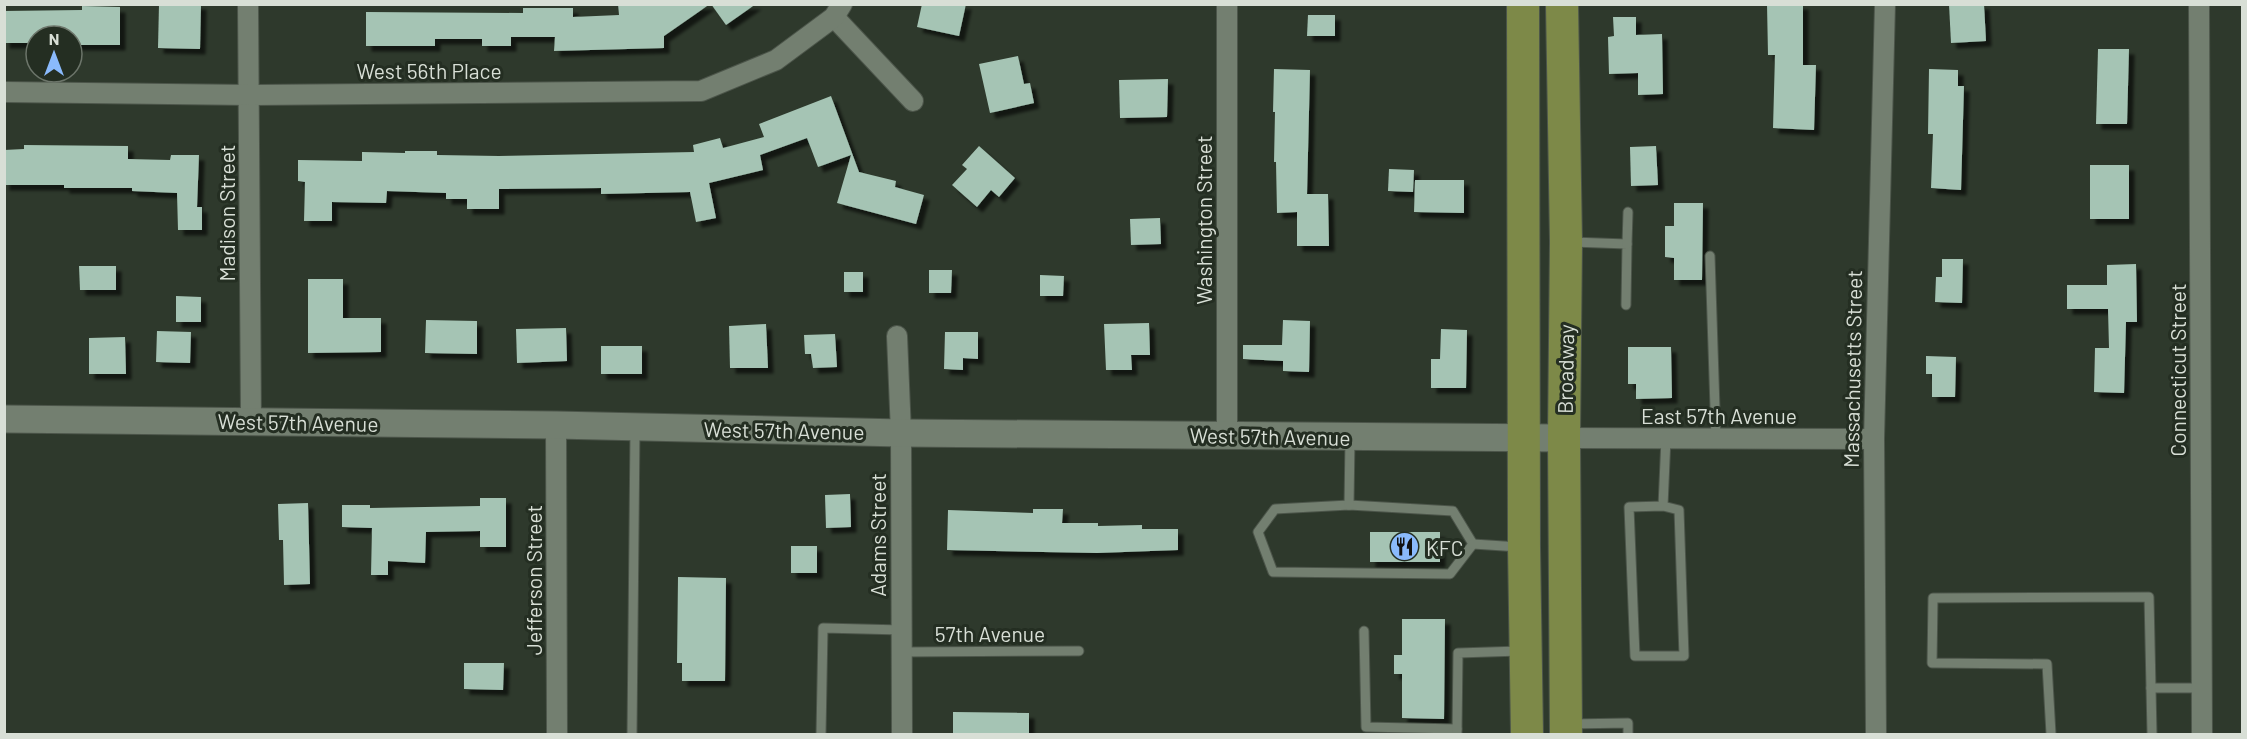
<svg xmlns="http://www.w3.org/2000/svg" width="2247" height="739" viewBox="0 0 2247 739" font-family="Barlow,sans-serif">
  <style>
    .building { fill: #a5c4b4; filter: url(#shadow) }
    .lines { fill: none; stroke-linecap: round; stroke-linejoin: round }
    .lane-casing { stroke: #4c554a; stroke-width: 11 }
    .street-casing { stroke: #4c554a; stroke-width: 22 }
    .secondary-casing { stroke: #4c554a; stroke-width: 29 }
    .primary-casing { stroke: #4c554a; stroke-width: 34 }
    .lane { stroke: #737f70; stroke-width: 9 }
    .street { stroke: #737f70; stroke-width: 20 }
    .secondary { stroke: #737f70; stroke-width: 27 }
    .primary { stroke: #7d8948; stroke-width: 32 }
    .labels { text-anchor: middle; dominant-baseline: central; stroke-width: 6; stroke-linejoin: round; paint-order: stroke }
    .street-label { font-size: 21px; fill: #d8dfd6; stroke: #242e22 }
    .poi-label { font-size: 21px; fill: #d8dfd6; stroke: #242e22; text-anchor: start }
  </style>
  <defs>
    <filter id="shadow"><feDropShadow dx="5.5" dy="5.5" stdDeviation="1.5" flood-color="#0009"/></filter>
  </defs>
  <rect width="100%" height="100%" fill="#2e392c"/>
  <g class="building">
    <polygon points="159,4 201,4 200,49 158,48"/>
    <polygon points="618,4 710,4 664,36 664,48 554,51 555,37 511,37 511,46 482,46 482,39 435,39 435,46 366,46 366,12 523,13 523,8 573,8 573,17 619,15"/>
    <polygon points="711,4 756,4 726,25"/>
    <polygon points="922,4 966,4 959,36 917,27"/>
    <polygon points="1767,4 1803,4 1803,65 1816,65 1814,130 1773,128 1775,55 1768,55"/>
    <polygon points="1949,4 1984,4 1986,41 1951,43"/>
    <polygon points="82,6 120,7 120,45 72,45 72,36 36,36 36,43 4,43 4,11 82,10"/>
    <polygon points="1308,15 1335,15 1335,36 1307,36"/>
    <polygon points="1613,17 1636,17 1636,35 1662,34 1663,94 1638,95 1638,73 1609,74 1608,37 1614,36"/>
    <polygon points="2098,49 2129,49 2127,124 2096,124"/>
    <polygon points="1018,56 1024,84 1030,83 1034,103 990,113 979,64"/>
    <polygon points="1274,69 1310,70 1307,194 1328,194 1329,246 1297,246 1297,212 1277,213 1276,162 1274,162 1275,112 1273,112"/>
    <polygon points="1929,69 1958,70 1958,86 1964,86 1961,190 1931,188 1933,134 1928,134"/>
    <polygon points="1168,79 1167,117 1120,118 1119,80"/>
    <polygon points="831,96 859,172 896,181 895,187 924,195 916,224 837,203 851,155 818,167 807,138 760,155 763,170 709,183 716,218 696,222 690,192 601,194 601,188 499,189 499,209 467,209 467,199 446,199 446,193 387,191 386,203 332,202 332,221 304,221 305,182 298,181 298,160 362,161 362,152 405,153 405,151 437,151 437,155 499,156 694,152 693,145 720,138 723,148 764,137 759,124"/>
    <polygon points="24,145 128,146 128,159 170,160 171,155 199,155 197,207 202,207 202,230 178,230 177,193 132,191 132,188 64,188 64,185 4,185 4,150 24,149"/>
    <polygon points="979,146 1015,178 999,197 991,190 977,207 952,185 967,169 962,165"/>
    <polygon points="1656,146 1658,185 1631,186 1630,147"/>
    <rect x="2090" y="165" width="39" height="54"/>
    <polygon points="1389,169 1414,170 1413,192 1388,191"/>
    <polygon points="1415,180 1464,180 1464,213 1414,212"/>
    <polygon points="1674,203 1703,203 1702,280 1674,280 1674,258 1665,257 1665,226 1674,226"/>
    <polygon points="1160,218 1161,244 1131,245 1130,219"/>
    <polygon points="1942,259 1963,259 1962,303 1935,302 1936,277 1942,277"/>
    <polygon points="2136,264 2137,322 2126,322 2124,393 2094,392 2095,348 2109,348 2108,309 2067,309 2067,285 2107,285 2107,265"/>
    <polygon points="79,266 116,266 116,290 80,290"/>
    <polygon points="929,270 952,270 951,293 929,293"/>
    <rect x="844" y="272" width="19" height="20"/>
    <polygon points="1040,275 1064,276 1063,296 1040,296"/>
    <polygon points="308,279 343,279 343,318 381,318 381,352 308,353"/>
    <polygon points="176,296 201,297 201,322 176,322"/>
    <polygon points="426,320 477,321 477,354 425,353"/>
    <polygon points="1283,320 1310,321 1309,372 1283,371 1283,361 1243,359 1243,345 1282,345"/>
    <polygon points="1149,323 1150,355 1131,355 1132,370 1106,370 1104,324"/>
    <polygon points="766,324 768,368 730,368 729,326"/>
    <polygon points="566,328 567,361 517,363 516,329"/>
    <polygon points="1441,329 1467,330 1466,388 1431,388 1431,359 1440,359"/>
    <polygon points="157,331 191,332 190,363 156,362"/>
    <polygon points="945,332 978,332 978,359 963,358 963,370 944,369"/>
    <polygon points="835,334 837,367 813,368 811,354 805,354 804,335"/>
    <polygon points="125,337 126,374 89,374 89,338"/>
    <rect x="601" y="346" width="41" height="28"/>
    <polygon points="1628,347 1671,347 1672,398 1636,399 1636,384 1628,384"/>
    <polygon points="1926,356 1956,357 1955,397 1932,397 1932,374 1926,374"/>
    <polygon points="850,494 851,527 826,528 825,495"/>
    <polygon points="480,498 506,498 506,547 480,547 480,531 426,532 425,563 388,561 388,575 371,575 372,528 342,527 342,505 370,505 370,508 480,506"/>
    <polygon points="308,503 310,584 284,585 283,540 279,540 278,504"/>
    <polygon points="1033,509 1063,509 1062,523 1098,523 1098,526 1142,525 1142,529 1178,529 1178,550 1097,553 947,550 948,510 1033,513"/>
    <rect x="1370" y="532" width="70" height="30"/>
    <rect x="791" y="546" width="26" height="27"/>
    <polygon points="678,577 726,578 725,681 682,681 682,663 677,663"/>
    <polygon points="1402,619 1445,619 1444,719 1402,718 1402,674 1394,674 1394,655 1402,655"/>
    <polygon points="464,663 504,663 503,690 464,689"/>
    <polygon points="953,712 1029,713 1029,735 953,735"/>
  </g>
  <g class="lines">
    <defs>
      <g id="lane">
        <polyline points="1572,242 1627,244 1626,305"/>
        <polyline points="1627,244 1628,212"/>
        <polyline points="1710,256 1716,439"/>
        <polygon points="1349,505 1453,511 1473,544 1450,574 1273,572 1258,532 1275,509"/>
        <polyline points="1349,505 1350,439"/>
        <polyline points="1663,506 1679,510 1684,656 1635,656 1629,507 1663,506 1666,438"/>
        <polyline points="1473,544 1519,547"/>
        <polyline points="1364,631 1366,727 1457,729"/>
        <polyline points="902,652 1079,651"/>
        <polyline points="2151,688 2202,688"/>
        <polyline points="1570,724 1628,723 1628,734"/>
        <polyline points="1457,733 1458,653 1520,651"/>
        <polyline points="632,734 635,429"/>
        <polyline points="821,734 823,628 902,630"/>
        <polyline points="2051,734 2047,664 1932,663 1933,598 2149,597 2152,734"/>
      </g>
      <g id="street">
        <polyline points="248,4 251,421"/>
        <polyline points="1227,4 1227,435"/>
        <polyline points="2199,4 2202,734"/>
        <polyline points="834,17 913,101"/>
        <polyline points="4,92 249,95 701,91 776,60 834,17 842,4"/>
        <polyline points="897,336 901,433 902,734"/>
        <polyline points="556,425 557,734"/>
        <polyline points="1564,438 1874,439"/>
        <polyline points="1876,734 1874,439 1885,4"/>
      </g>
      <polyline id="secondary" points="4,419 556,425 901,433 1564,438"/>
      <g id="primary">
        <polyline points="1523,4 1524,547 1527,734"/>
        <polyline points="1562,4 1566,242 1564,438 1566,734"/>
      </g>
    </defs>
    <use href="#lane" class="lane-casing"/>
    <use href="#street" class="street-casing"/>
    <use href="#secondary" class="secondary-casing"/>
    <use href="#primary" class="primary-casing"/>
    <use href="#lane" class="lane"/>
    <use href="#street" class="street"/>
    <use href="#secondary" class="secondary"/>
    <use href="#primary" class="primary"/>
  </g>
  <defs>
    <symbol id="restaurant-disc" viewBox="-11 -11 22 22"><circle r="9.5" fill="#8abafc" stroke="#242e22"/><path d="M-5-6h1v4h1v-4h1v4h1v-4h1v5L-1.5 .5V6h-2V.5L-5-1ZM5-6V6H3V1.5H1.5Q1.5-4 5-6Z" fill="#111"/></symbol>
  </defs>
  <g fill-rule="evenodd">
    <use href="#restaurant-disc" x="1388" y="530" width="33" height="33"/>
  </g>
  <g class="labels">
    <g class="street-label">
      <text x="429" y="70">West 56th Place</text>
      <text transform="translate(226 213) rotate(-90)">Madison Street</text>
      <text transform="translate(1203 220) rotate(-90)">Washington Street</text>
      <text transform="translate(1565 369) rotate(-89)">Broadway</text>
      <text transform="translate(1852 369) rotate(-89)">Massachusetts Street</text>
      <text transform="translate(2177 370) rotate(-90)">Connecticut Street</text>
      <text x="1719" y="415">East 57th Avenue</text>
      <text transform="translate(298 422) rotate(1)">West 57th Avenue</text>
      <text transform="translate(784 430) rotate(1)">West 57th Avenue</text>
      <text transform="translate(1270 436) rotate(1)">West 57th Avenue</text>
      <text transform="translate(877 535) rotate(-90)">Adams Street</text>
      <text transform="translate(533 580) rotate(-90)">Jefferson Street</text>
      <text x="990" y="633">57th Avenue</text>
    </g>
    <g class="poi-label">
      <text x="1426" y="547">KFC</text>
    </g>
  </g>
  <rect width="2247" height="739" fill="none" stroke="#d8dfd6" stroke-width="12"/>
  <g transform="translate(54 54)"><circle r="28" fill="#242e22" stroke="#6c756a" stroke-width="1.5"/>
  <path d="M0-4.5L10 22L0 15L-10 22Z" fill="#8abafc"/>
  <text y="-9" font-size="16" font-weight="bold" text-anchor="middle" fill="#d8dfd6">N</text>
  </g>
</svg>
